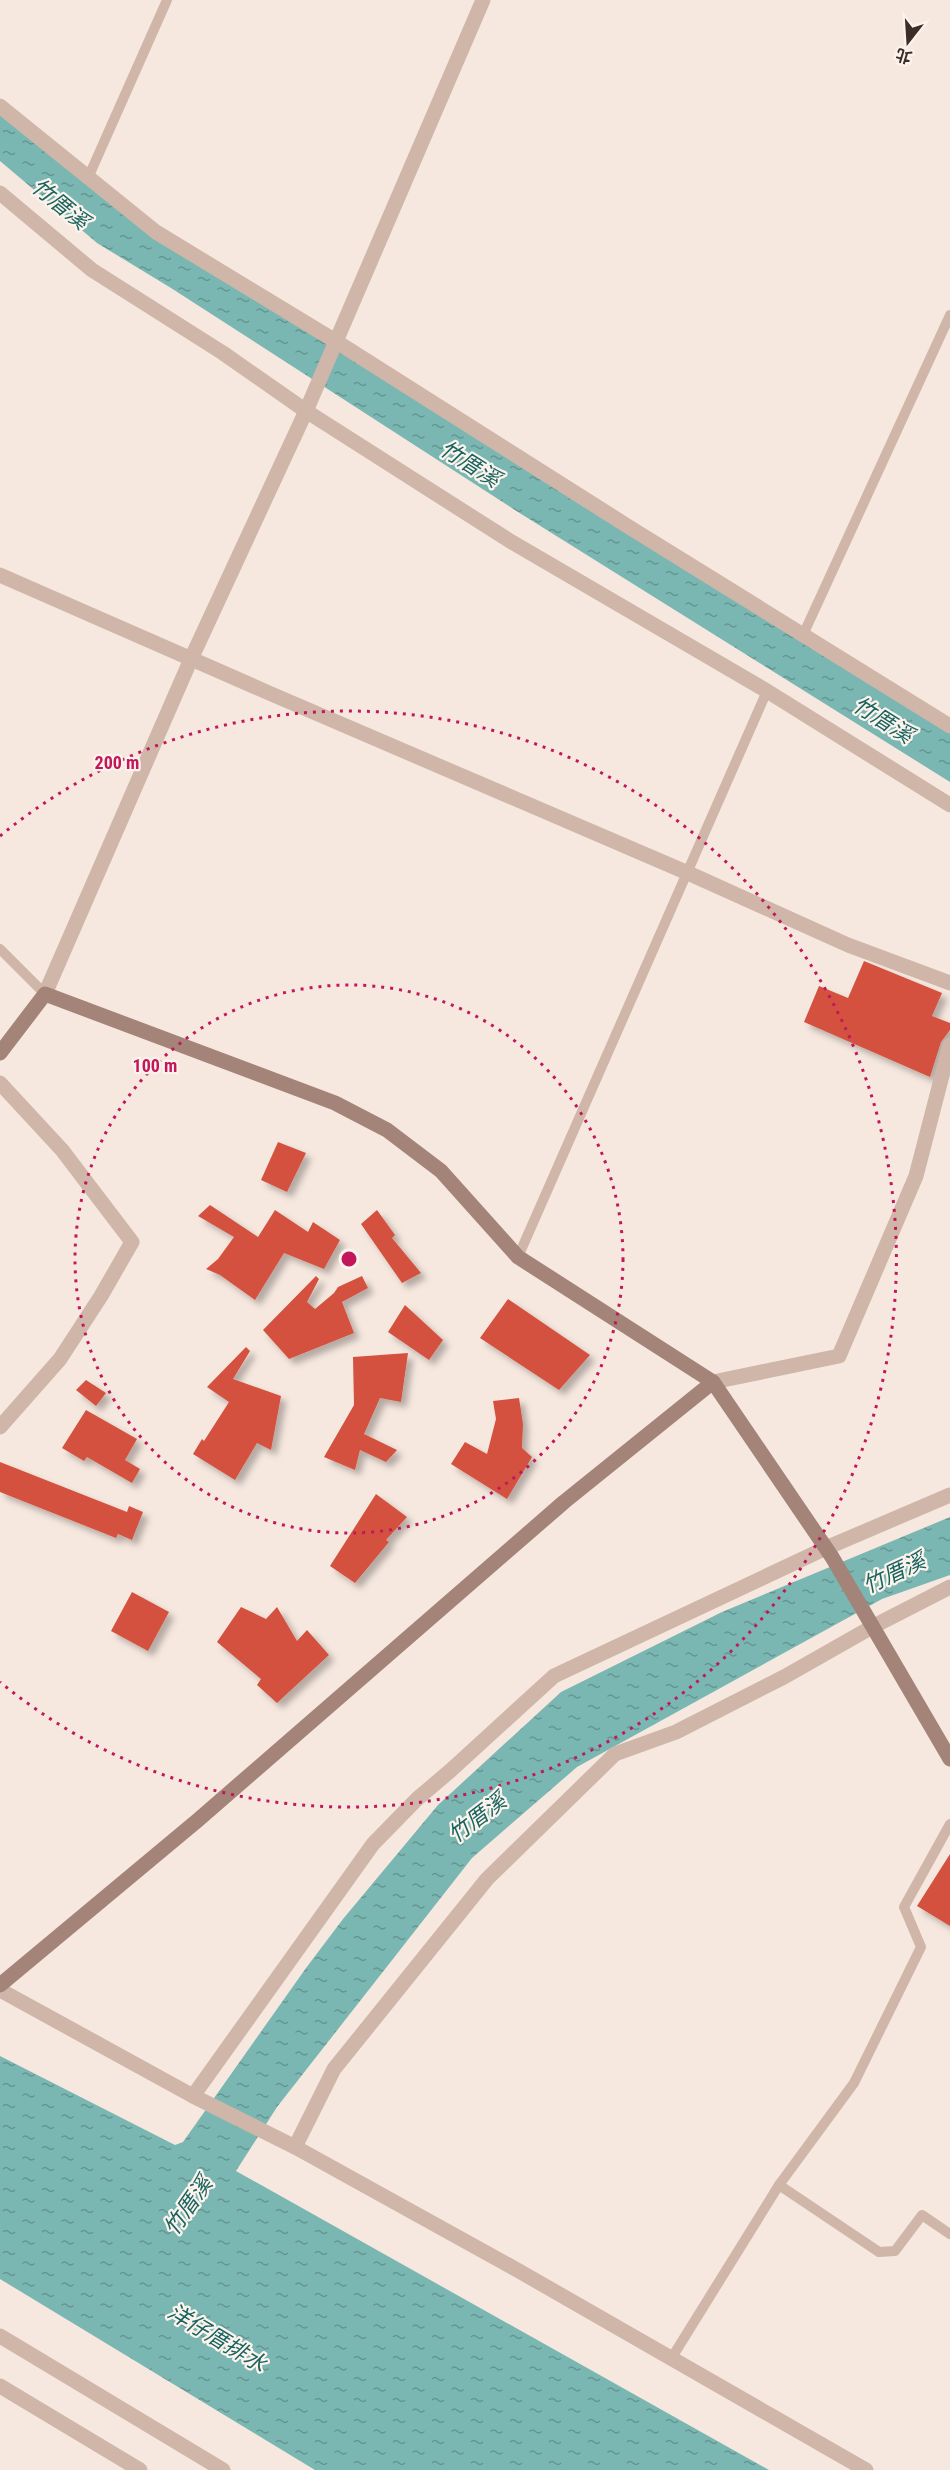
<svg xmlns="http://www.w3.org/2000/svg" width="950" height="2470" viewBox="0 0 950 2470" font-family="'Roboto Condensed','Noto Sans TC',sans-serif">
  <style>
    .water { fill: url(#water-ripples) }
    .building { fill: #d4513f; filter: url(#shadow) }
    .lines { fill: none; stroke-linecap: round; stroke-linejoin: round }
    .lane { stroke: #d0b6a9; stroke-width: 10 }
    .street { stroke: #d0b6a9; stroke-width: 15 }
    .secondary { stroke: #a48479; stroke-width: 15 }
    .ring { fill: none; stroke: #c2185b; stroke-width: 3; stroke-dasharray: 3 6 }
    .labels { text-anchor: middle; dominant-baseline: central; stroke-width: 4.5; stroke-linejoin: round; paint-order: stroke }
    .water-label { font-size: 22px; font-style: italic; fill: #196460; stroke: #fcf3ec }
    .centre { fill: #c2185b; stroke: #fcf3ec; stroke-width: 3 }
    .ring-label { font-size: 18px; text-anchor: middle; font-weight: bold; fill: #c2185b; stroke: #fcf3ec; stroke-width: 4.5; stroke-linejoin: round; paint-order: stroke }
  </style>
  <defs>
    <pattern id="water-ripples" width="26" height="14" patternUnits="userSpaceOnUse" patternTransform="scale(1.5)"><rect width="26" height="14" fill="#7ab7b2"/><path d="M2 4q2-2 4 0t4 0M15 11q2-2 4 0t4 0" fill="none" stroke="#659591"/></pattern>
    <filter id="shadow"><feDropShadow dx="5.5" dy="5.5" stdDeviation="3" flood-color="#0004"/></filter>
  </defs>
  <rect width="100%" height="100%" fill="#f6e8df"/>
  <g class="water">
    <polygon points="0,107 201,262 950,732 950,782 518,512 171,288 97,243 0,161"/>
    <polygon points="950,1517 950,1575 882,1599 577,1767 472,1858 277,2107 236,2171 769,2470 315,2470 0,2279 0,2056 175,2145 183,2142 306,1968 343,1919 438,1805 561,1692 722,1612"/>
  </g>
  <g class="building">
    <polygon points="864,961 942,993 932,1016 950,1023 950,1030 941,1042 930,1077 804,1022 819,986 848,998"/>
    <polygon points="278,1142 306,1153 287,1192 261,1180"/>
    <polygon points="210,1205 258,1237 275,1210 308,1232 313,1222 340,1240 324,1269 284,1253 255,1300 220,1275 206,1269 218,1259 234,1237 198,1216"/>
    <polygon points="377,1210 395,1235 392,1238 421,1273 402,1283 361,1224"/>
    <polygon points="316,1276 319,1279 307,1302 315,1309 334,1293 338,1287 362,1276 368,1288 342,1302 354,1333 289,1359 263,1330"/>
    <polygon points="508,1299 590,1355 559,1390 480,1338"/>
    <polygon points="405,1305 443,1340 429,1360 388,1332"/>
    <polygon points="246,1347 250,1351 233,1379 281,1396 271,1450 257,1443 235,1480 193,1454 202,1439 204,1441 229,1402 207,1387"/>
    <polygon points="408,1353 401,1402 380,1398 364,1434 397,1450 386,1462 360,1450 355,1470 324,1457 354,1405 353,1357"/>
    <polygon points="86,1380 106,1393 96,1406 76,1390"/>
    <polygon points="519,1398 523,1424 522,1448 532,1457 507,1499 451,1464 465,1442 487,1454 496,1419 493,1401"/>
    <polygon points="86,1410 137,1439 125,1460 140,1469 132,1483 87,1457 84,1461 62,1448"/>
    <polygon points="0,1462 127,1512 129,1506 143,1512 132,1540 118,1534 116,1538 0,1492"/>
    <polygon points="376,1494 407,1517 386,1540 389,1542 355,1583 330,1566"/>
    <polygon points="132,1592 169,1612 148,1651 111,1631"/>
    <polygon points="241,1607 266,1619 277,1607 297,1641 307,1630 329,1655 277,1703 257,1685 261,1679 217,1642"/>
    <polygon points="950,1854 950,1926 917,1906"/>
  </g>
  <g class="lines">
    <g class="lane">
      <polyline points="88,178 167,0"/>
      <polyline points="803,635 950,315"/>
      <polyline points="0,949 45,994"/>
      <polyline points="518,1257 767,691"/>
      <polyline points="779,2185 879,2252 895,2251 922,2215 950,2234"/>
      <polyline points="671,2359 779,2185 854,2083 921,1947 904,1907 950,1824"/>
    </g>
    <g class="street">
      <polyline points="0,106 156,232 337,342 629,527 950,726"/>
      <polyline points="0,193 92,270 223,353 306,411 510,541 767,691 950,805"/>
      <polyline points="0,575 269,693 688,873 848,945 950,983"/>
      <polyline points="45,994 191,659 306,411 483,0"/>
      <polyline points="0,1083 62,1150 132,1242 101,1296 60,1359 0,1427"/>
      <polyline points="713,1382 839,1356 916,1176 950,1045"/>
      <polyline points="0,1990 193,2096 295,2147 519,2271 866,2470"/>
      <polyline points="193,2096 373,1844 417,1799 450,1771 554,1676 826,1548 950,1495"/>
      <polyline points="295,2147 334,2069 487,1879 615,1754 676,1732 784,1677 872,1627 950,1587"/>
      <polyline points="0,2336 223,2470"/>
      <polyline points="0,2386 140,2470"/>
    </g>
    <g class="secondary">
      <polyline points="0,1053 45,994 335,1103 387,1130 441,1171 518,1257 713,1382 832,1557 950,1759"/>
      <polyline points="0,1985 198,1820 564,1502 713,1382"/>
    </g>
  </g>
  <g class="ring">
    <circle cx="349" cy="1259" r="274"/>
    <path d="M0 836A548 548 0 1 1 0 1682"/>
  </g>
  <g class="labels">
    <g class="water-label">
      <text transform="translate(60 204) rotate(39)">竹厝溪</text>
      <text transform="translate(470 464) rotate(32)">竹厝溪</text>
      <text transform="translate(883 720) rotate(32)">竹厝溪</text>
      <text transform="translate(894 1573) rotate(-25)">竹厝溪</text>
      <text transform="translate(477 1818) rotate(-37)">竹厝溪</text>
      <text transform="translate(188 2206) rotate(-55)">竹厝溪</text>
      <text transform="translate(217 2338) rotate(31)">洋仔厝排水</text>
    </g>
  </g>
  <circle cx="349" cy="1259" r="9" class="centre"/>
  <g class="ring-label">
    <text x="117" y="769">200 m</text>
    <text x="155" y="1072">100 m</text>
  </g>
  <g transform="translate(908 42) rotate(197)" stroke="#fcf3ec" stroke-width="4.5" paint-order="stroke">
  <path d="M0-4.5L10 22L0 15L-10 22Z" fill="#3c2d29"/>
  <text y="-9" font-size="16" font-weight="bold" text-anchor="middle" fill="#3c2d29">北</text>
  </g>
</svg>
